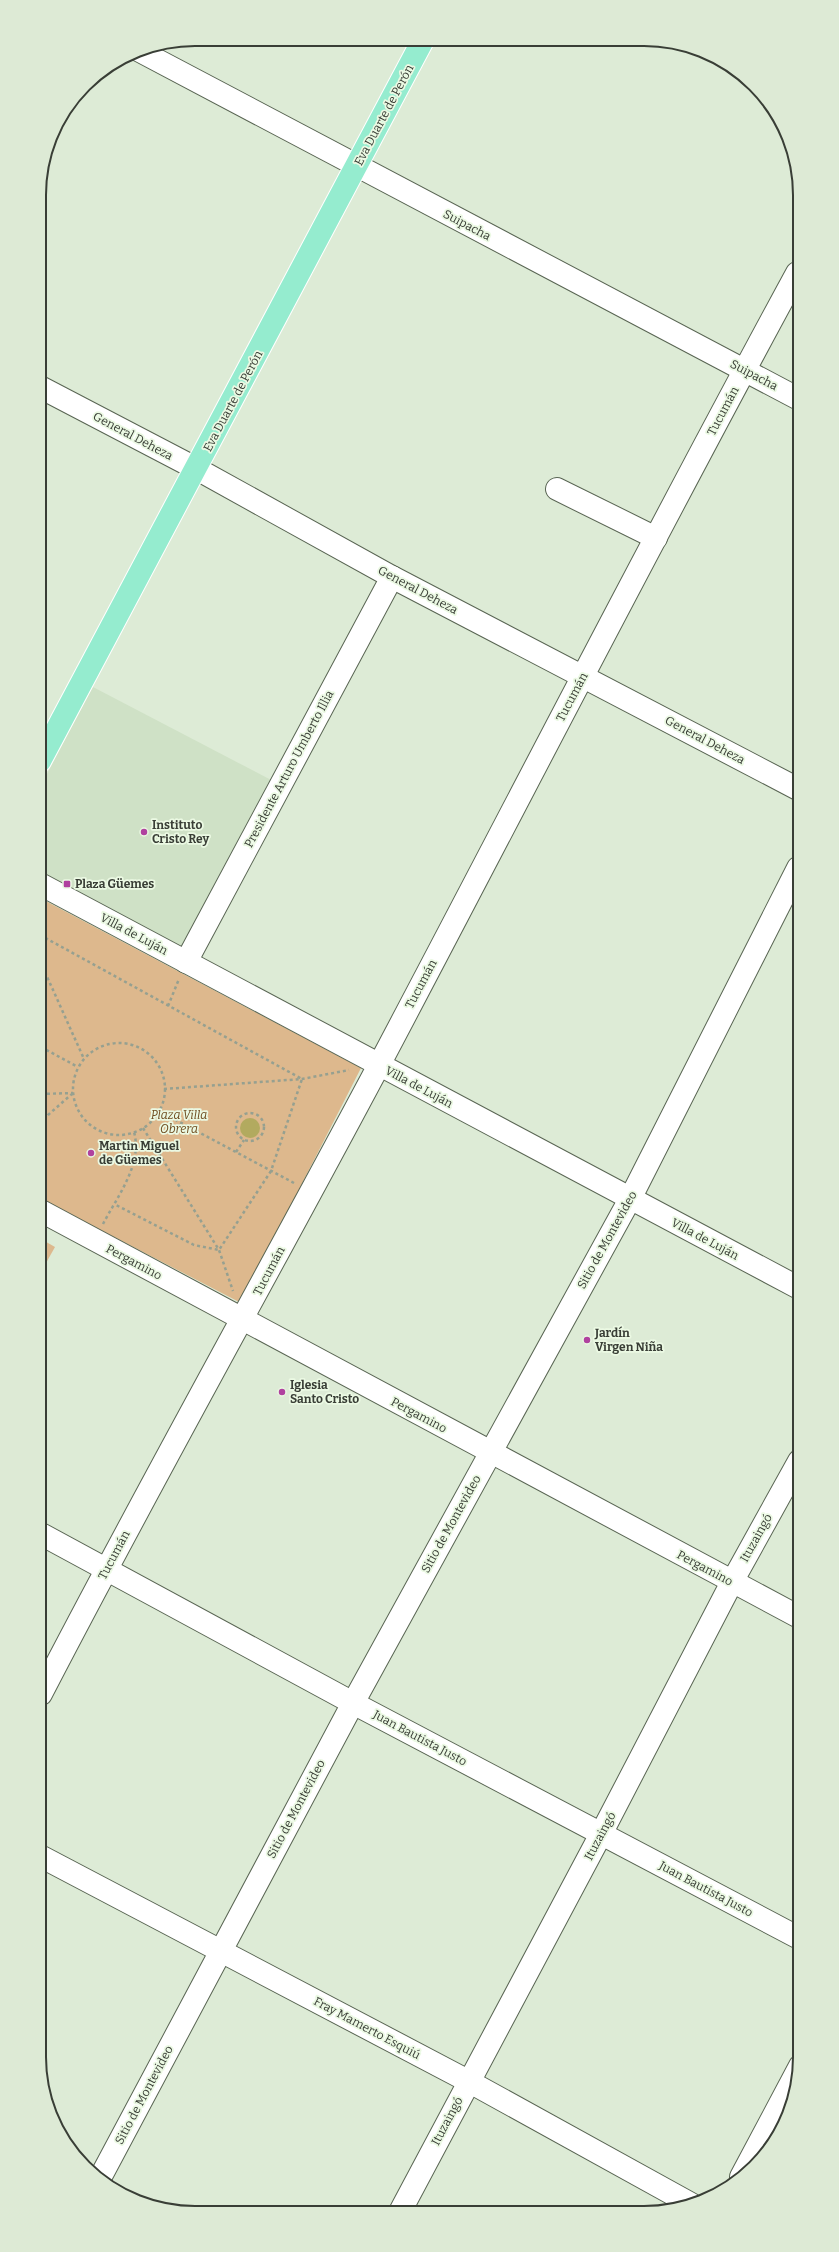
<svg xmlns="http://www.w3.org/2000/svg" width="839" height="2252" viewBox="0 0 839 2252" font-family="Bitter,serif">
  <style>
    .built { fill: #cfe1c6 }
    .green { fill: #ddb88d }
    .building { fill: #b2aa5f }
    .lines { fill: none; stroke-linecap: round; stroke-linejoin: round }
    .minor-casing { stroke: #596553; stroke-width: 24 }
    .major-casing { stroke: #fff; stroke-width: 24 }
    .path { stroke: #96a090; stroke-width: 2.5; stroke-dasharray: 3 3; stroke-linecap: butt }
    .minor { stroke: #fff; stroke-width: 22 }
    .major { stroke: #95eccf; stroke-width: 22 }
    .poi-dot { fill: #b0419f; stroke: #ebf9e3; stroke-width: 1.5 }
    .labels { text-anchor: middle; dominant-baseline: central; stroke-width: 3.5; stroke-linejoin: round; paint-order: stroke }
    .street-label { font-size: 12px; fill: #393e36; stroke: #ebf9e3 }
    .poi-label { font-size: 12px; font-weight: bold; fill: #393e36; stroke: #ebf9e3; text-anchor: start }
    .park-label { font-size: 12px; font-style: italic; fill: #6e4b1e; stroke: #ebf9e3 }
    .rim { fill: none; stroke: #393e36; stroke-width: 2 }
  </style>
  <rect width="100%" height="100%" fill="#ddebd6"/>
  <polygon class="built" points="93,687 275,782 182,954 40,878 40,787"/>
  <g class="green">
    <polygon points="40,898 361,1068 241,1303 41,1199"/>
    <polygon points="41,1239 55,1247 41,1272"/>
  </g>
  <circle class="building" cx="250" cy="1128" r="10"/>
  <g class="lines">
    <defs>
      <g id="minor">
        <polyline points="138,50 797,398"/>
        <polyline points="40,387 197,469 392,577 798,789"/>
        <polyline points="557,489 656,538"/>
        <polyline points="40,884 799,1288"/>
        <polyline points="186,962 392,577"/>
        <polyline points="41,1211 799,1617"/>
        <polyline points="41,1534 353,1703 799,1938"/>
        <path d="M 41,1694 C 150,1483 267,1276 378,1067 C 518,802 654,536 797,273"/>
        <polyline points="42,1857 468,2081 691,2204"/>
        <polyline points="741,2177 800,2066"/>
        <polyline points="100,2178 353,1703 630,1199 798,868"/>
        <polyline points="401,2210 601,1834 732,1582 799,1461"/>
      </g>
      <polyline id="major" points="40,761 423,40"/>
    </defs>
    <use href="#minor" class="minor-casing"/>
    <use href="#major" class="major-casing"/>
    <g class="path">
      <polyline points="40,935 302,1079 271,1171 219,1250 194,1245 114,1204"/>
      <polyline points="40,961 84,1059"/>
      <polyline points="168,1006 179,979"/>
      <circle cx="119" cy="1089" r="46"/>
      <polyline points="41,1047 78,1067"/>
      <polyline points="164,1089 302,1079 349,1070"/>
      <polyline points="41,1094 73,1093"/>
      <polyline points="159,1111 294,1183"/>
      <circle cx="250" cy="1127" r="14"/>
      <polyline points="41,1125 48,1115 73,1093"/>
      <polyline points="143,1128 219,1250 233,1291"/>
      <polyline points="236,1152 244,1140"/>
      <path d="M 103,1224 C 117,1197 143,1164 134,1132"/>
    </g>
    <use href="#minor" class="minor"/>
    <use href="#major" class="major"/>
  </g>
  <g class="poi-dot">
    <circle cx="144" cy="832" r="4"/>
    <rect x="63" y="880" width="8" height="8" rx="2"/>
    <circle cx="91" cy="1153" r="4"/>
    <circle cx="587" cy="1340" r="4"/>
    <circle cx="282" cy="1392" r="4"/>
  </g>
  <g class="labels">
    <g class="street-label">
      <text transform="translate(384 115) rotate(-62)">Eva Duarte de Perón</text>
      <text transform="translate(467 225) rotate(28)">Suipacha</text>
      <text transform="translate(754 375) rotate(28)">Suipacha</text>
      <text transform="translate(233 401) rotate(-62)">Eva Duarte de Perón</text>
      <text transform="translate(723 411) rotate(-62)">Tucumán</text>
      <text transform="translate(133 436) rotate(28)">General Deheza</text>
      <text transform="translate(418 590) rotate(28)">General Deheza</text>
      <text transform="translate(572 697) rotate(-62)">Tucumán</text>
      <text transform="translate(705 740) rotate(28)">General Deheza</text>
      <text transform="translate(289 769) rotate(-62)">Presidente Arturo Umberto Illia</text>
      <text transform="translate(134 934) rotate(28)">Villa de Luján</text>
      <text transform="translate(421 984) rotate(-62)">Tucumán</text>
      <text transform="translate(419 1087) rotate(28)">Villa de Luján</text>
      <text transform="translate(705 1239) rotate(28)">Villa de Luján</text>
      <text transform="translate(607 1240) rotate(-61)">Sitio de Montevideo</text>
      <text transform="translate(134 1262) rotate(28)">Pergamino</text>
      <text transform="translate(269 1271) rotate(-62)">Tucumán</text>
      <text transform="translate(419 1415) rotate(28)">Pergamino</text>
      <text transform="translate(451 1524) rotate(-61)">Sitio de Montevideo</text>
      <text transform="translate(756 1538) rotate(-61)">Ituzaingó</text>
      <text transform="translate(114 1555) rotate(-62)">Tucumán</text>
      <text transform="translate(705 1568) rotate(28)">Pergamino</text>
      <text transform="translate(420 1738) rotate(28)">Juan Bautista Justo</text>
      <text transform="translate(296 1809) rotate(-62)">Sitio de Montevideo</text>
      <text transform="translate(600 1836) rotate(-62)">Ituzaingó</text>
      <text transform="translate(706 1889) rotate(28)">Juan Bautista Justo</text>
      <text transform="translate(367 2028) rotate(28)">Fray Mamerto Esquiú</text>
      <text transform="translate(144 2095) rotate(-62)">Sitio de Montevideo</text>
      <text transform="translate(447 2121) rotate(-62)">Ituzaingó</text>
    </g>
    <g class="poi-label">
      <text x="152" y="825">Instituto<tspan x="152" dy="14">Cristo Rey</tspan></text>
      <text x="75" y="884">Plaza Güemes</text>
      <text x="99" y="1146">Martin Miguel<tspan x="99" dy="14">de Güemes</tspan></text>
      <text x="595" y="1333">Jardín<tspan x="595" dy="14">Virgen Niña</tspan></text>
      <text x="290" y="1385">Iglesia<tspan x="290" dy="14">Santo Cristo</tspan></text>
    </g>
    <g class="park-label">
      <text x="179" y="1115">Plaza Villa<tspan x="179" dy="14">Obrera</tspan></text>
    </g>
  </g>
  <path d="M0 0H839V2252H0ZM195 46H644A149 149 0 0 1 793 195V2057A149 149 0 0 1 644 2206H195A149 149 0 0 1 46 2057V195A149 149 0 0 1 195 46Z" fill="#ddead5" fill-rule="evenodd"/>
  <path class="rim" d="M195 46H644A149 149 0 0 1 793 195V2057A149 149 0 0 1 644 2206H195A149 149 0 0 1 46 2057V195A149 149 0 0 1 195 46Z"/>
</svg>
